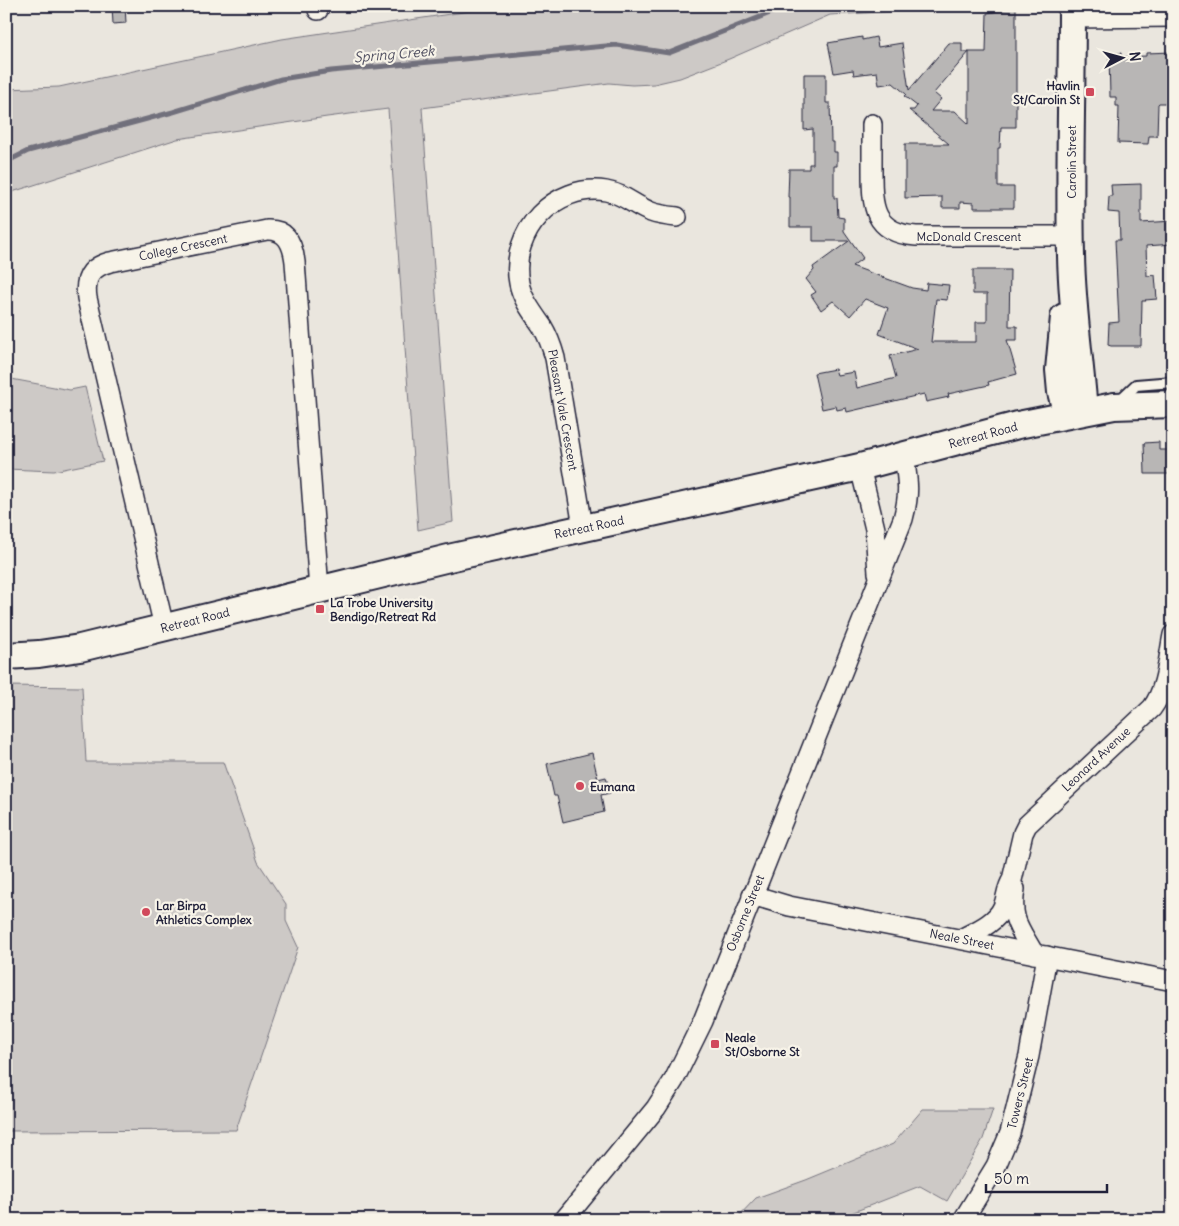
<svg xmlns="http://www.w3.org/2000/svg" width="1179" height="1226" viewBox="0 0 1179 1226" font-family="Delius,sans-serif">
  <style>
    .green { fill: #cdc9c6; stroke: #787680 }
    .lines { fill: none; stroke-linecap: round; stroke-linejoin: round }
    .stream { stroke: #716f7b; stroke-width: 5 }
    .building { fill: #b8b6b5; stroke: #22223b; fill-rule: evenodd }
    .lane-casing { stroke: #22223b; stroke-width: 14 }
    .street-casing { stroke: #22223b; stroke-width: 22 }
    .secondary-casing { stroke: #22223b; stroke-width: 30 }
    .lane { stroke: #f7f3e8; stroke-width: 10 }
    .street { stroke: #f7f3e8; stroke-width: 19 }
    .secondary { stroke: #f7f3e8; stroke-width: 26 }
    .poi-dot { fill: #d1495b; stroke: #f7f3e8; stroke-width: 2 }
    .labels { text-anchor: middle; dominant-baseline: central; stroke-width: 4.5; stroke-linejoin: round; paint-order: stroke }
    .poi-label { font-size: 12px; font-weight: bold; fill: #22223b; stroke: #f7f3e8; text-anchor: start }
    .street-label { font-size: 12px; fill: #22223b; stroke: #f7f3e8 }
    .water-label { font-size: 14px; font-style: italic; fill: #504f60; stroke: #f7f3e8 }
  </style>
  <rect width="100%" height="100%" fill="#eae6de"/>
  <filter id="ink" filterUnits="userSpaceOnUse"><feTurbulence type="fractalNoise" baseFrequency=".02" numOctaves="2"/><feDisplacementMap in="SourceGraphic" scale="10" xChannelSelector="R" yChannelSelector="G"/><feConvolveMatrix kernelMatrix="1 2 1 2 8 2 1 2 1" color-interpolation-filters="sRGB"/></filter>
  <g filter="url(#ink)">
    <g class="green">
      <polygon points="504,6 925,6 898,11 830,15 729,59 680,78 654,84 632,85 609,83 422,108 453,522 418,530 388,109 327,117 177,139 6,194 6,89 59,87 282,39"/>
      <polygon points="6,378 70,390 85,387 103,461 54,471 6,469"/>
      <polygon points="6,686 82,687 86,762 223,762 258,862 286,904 286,921 298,947 236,1130 6,1131"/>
      <polygon points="923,1109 993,1109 983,1139 947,1201 920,1186 833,1220 735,1220 756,1198 806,1180 893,1144"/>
    </g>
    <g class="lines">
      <polyline class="stream" points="6,162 28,151 173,112 281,79 331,71 617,45 669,53 788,6"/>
    </g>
    <g class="building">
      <polygon points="112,6 125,6 126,23 113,24"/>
      <path d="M 1016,8 L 1016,127 L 1001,127 L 1000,148 L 998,148 L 998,187 L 1014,187 L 1014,208 L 974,208 L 974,203 L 960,202 L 960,208 L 942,208 L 942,197 L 905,198 L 905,144 L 949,144 L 909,110 L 914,110 L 917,106 L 904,96 L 906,94 L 893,83 L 879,85 L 877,72 L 854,75 L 853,70 L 834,73 L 828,43 L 862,37 L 862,40 L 876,37 L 878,47 L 902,43 L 909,90 L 949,43 L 962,43 L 962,52 L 986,52 L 987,13 ZM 969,52 L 969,124 L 955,111 L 931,111 L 941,99 L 934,93 Z"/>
      <polygon points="1173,52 1173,103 1159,103 1158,104 1157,136 1149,136 1148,144 1118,143 1119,106 1116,106 1116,97 1110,97 1109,54 1121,53 1121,57 1146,56 1146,53"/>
      <polygon points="804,74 826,74 826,103 830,103 831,142 834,142 834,152 837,152 837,166 834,166 834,198 837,198 838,217 844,218 844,231 863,258 852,266 912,288 926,290 927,283 949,285 947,300 936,299 931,342 976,342 976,322 987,322 987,294 973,294 973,270 1010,270 1009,326 1017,326 1017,340 1007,340 1017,374 988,382 989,385 948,394 949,397 926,402 924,394 847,412 846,408 837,410 836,406 822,409 814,373 835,369 837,375 854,372 857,388 896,378 890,356 918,349 879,334 888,308 865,299 850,316 833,301 821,310 811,295 816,292 806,279 814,270 813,267 849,241 813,241 813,227 790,227 790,197 788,197 789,169 809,169 809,164 813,164 813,129 804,130"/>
      <polygon points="1141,184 1141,223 1173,221 1173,244 1146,246 1147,276 1155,275 1157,299 1145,300 1146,301 1142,301 1141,346 1111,346 1108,345 1109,323 1119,322 1115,240 1120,240 1119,213 1108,212 1109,196 1112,196 1111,185"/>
      <polygon points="1159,442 1159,450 1173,450 1173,474 1145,474 1144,443"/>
      <polygon points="592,753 598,779 606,777 610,793 601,795 604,812 563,822 557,796 554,796 547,764"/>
    </g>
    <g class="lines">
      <defs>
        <polyline id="lane" points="1118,402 1136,385 1173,382"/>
        <g id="street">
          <polyline points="318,10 318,6"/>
          <polyline points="1072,18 1173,17"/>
          <path d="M 872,124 C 872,140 872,155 872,171 C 872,206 873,233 916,236 L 1071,236"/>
          <polyline points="860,467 875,529 878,573"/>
          <path d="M 583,527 L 555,358 C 552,347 548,336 542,326 C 533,313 522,299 519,283 C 509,232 555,183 606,191 C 624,194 635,206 651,212 C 659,215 668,216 677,217"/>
          <path d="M 164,627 L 87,298 C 84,278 91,267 110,262 L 267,230 C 287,229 293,245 295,262 L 319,590"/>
          <path d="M 1015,889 C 1010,920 1019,927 1034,954"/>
          <polyline points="752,895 789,906 1173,981"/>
          <path d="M 961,939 C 976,931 996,923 1003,907 C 1007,898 1006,889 1012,880 L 1023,833 L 1027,825 L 1152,708 C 1167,688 1168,659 1173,635"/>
          <path d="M 564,1220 L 656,1108 L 674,1080 L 703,1021 L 903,519 C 910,493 908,482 904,456"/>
          <polyline points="963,1220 996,1166 1010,1133 1029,1056 1047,956"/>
        </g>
        <g id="secondary">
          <path d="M 1072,6 C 1072,90 1069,173 1071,256 C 1072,308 1080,360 1084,411"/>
          <polyline points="1064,317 1059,370 1061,392 1067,415"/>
          <polyline points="6,656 39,654 80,648 453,557 860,467 1018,425 1114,406 1173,404"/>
        </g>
      </defs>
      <use href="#lane" class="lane-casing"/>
      <use href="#street" class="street-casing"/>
      <use href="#secondary" class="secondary-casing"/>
      <use href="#lane" class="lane"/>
      <use href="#street" class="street"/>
      <use href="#secondary" class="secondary"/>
    </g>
  </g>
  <g class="poi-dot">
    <rect x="1085" y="87" width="10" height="10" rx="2.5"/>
    <rect x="315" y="604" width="10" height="10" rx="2.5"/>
    <circle cx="580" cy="786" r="5"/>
    <circle cx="146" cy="912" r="5"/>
    <rect x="710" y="1039" width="10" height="10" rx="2.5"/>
  </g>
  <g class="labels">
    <g class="poi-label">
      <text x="1080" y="85" text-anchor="end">Havlin<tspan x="1080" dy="14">St/Carolin St</tspan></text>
      <text x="330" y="602">La Trobe University<tspan x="330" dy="14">Bendigo/Retreat Rd</tspan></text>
      <text x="590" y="786">Eumana</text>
      <text x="156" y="905">Lar Birpa<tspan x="156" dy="14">Athletics Complex</tspan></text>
      <text x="725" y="1037">Neale<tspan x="725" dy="14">St/Osborne St</tspan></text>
    </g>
    <g class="street-label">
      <text transform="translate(1071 162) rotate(-90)">Carolin Street</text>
      <text x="969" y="236">McDonald Crescent</text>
      <text transform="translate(183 247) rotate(-12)">College Crescent</text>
      <text transform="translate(563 410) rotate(80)">Pleasant Vale Crescent</text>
      <text transform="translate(983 435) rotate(-15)">Retreat Road</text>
      <text transform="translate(589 527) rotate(-12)">Retreat Road</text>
      <text transform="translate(195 620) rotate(-14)">Retreat Road</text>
      <text transform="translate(1096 759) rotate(-43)">Leonard Avenue</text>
      <text transform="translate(745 913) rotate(-68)">Osborne Street</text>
      <text transform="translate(962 939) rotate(11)">Neale Street</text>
      <text transform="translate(1020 1093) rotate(-76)">Towers Street</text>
    </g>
    <g class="water-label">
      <text transform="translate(394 54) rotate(-5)">Spring Creek</text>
    </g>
  </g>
  <rect width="1179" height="1226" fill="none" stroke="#f7f3e8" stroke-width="25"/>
  <rect x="12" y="12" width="1154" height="1201" fill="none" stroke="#22223b" stroke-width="2" filter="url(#ink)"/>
  <g transform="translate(1122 58) rotate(84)" stroke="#f7f3e8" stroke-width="4" paint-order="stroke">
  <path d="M0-4L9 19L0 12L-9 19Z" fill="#22223b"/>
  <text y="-8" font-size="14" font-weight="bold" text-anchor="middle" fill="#22223b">N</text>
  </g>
  <path d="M986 1184v8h121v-8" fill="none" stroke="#22223b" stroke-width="2.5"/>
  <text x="994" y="1184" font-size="15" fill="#22223b" stroke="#f7f3e8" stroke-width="4" paint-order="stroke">50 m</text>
</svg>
